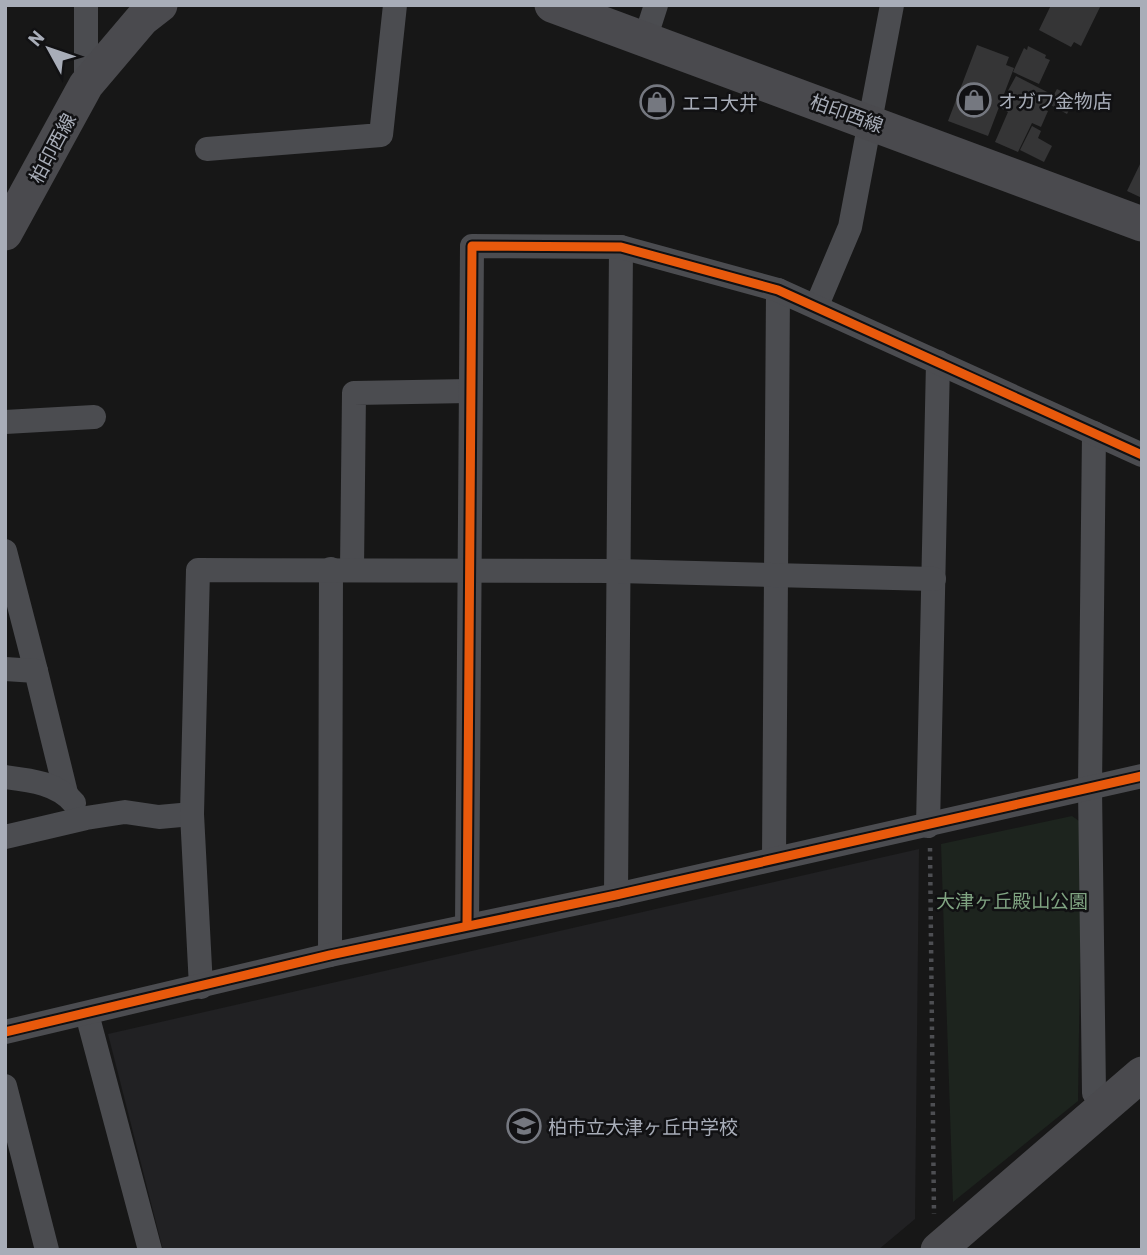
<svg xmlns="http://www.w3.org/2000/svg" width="1147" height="1255" viewBox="0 0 1147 1255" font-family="Barlow,'Noto Sans JP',sans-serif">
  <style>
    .built { fill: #212123 }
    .green { fill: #1d241e }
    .building { fill: #353536 }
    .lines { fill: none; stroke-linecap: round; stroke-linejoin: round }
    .path { stroke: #4d4e52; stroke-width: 4.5; stroke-dasharray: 3.5 5; stroke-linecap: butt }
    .street { stroke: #4b4c50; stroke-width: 24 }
    .secondary { stroke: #4a4a4e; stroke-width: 35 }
    .cycleway-casing { stroke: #111113; stroke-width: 13 }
    .cycleway { stroke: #e8590c; stroke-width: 9 }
    .labels { text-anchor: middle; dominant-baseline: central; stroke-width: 5; stroke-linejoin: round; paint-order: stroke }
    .poi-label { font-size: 19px; fill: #a8adb8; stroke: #111113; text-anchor: start }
    .street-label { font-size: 19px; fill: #a8adb8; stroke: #111113 }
    .park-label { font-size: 19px; fill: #7fa381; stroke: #111113 }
  </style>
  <rect width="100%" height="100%" fill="#171717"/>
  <polygon class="built" points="919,849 915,1219 878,1250 163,1250 108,1034"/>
  <polygon class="green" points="1072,816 1082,823 1078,1101 953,1202 941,844"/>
  <g class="building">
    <polygon points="1051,5 1101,5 1081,46 1074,42 1071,47 1039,30"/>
    <polygon points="977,45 1009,57 1006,65 1014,68 988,136 948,121"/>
    <polygon points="1028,46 1046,55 1045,58 1050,60 1039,84 1013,72 1024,48 1027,50"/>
    <polygon points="1016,76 1051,94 1045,110 1048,111 1041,127 1032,123 1018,152 995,142 1008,112 999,107"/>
    <polygon points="1057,89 1075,98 1067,114 1049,104"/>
    <polygon points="1032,126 1041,131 1038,138 1052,146 1044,162 1020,150"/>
    <polygon points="1142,160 1142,198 1127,191"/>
  </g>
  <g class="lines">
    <polyline class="path" points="930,848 934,1214"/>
    <g class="street">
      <polyline points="645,39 656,5"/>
      <polyline points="86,85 86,5"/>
      <polyline points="207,149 381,135 395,5"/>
      <polyline points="817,305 850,227 892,5"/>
      <polyline points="5,422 94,417"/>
      <polyline points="1094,433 1090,788 1094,1093 1103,1105"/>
      <polyline points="5,551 36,671"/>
      <polyline points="352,569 354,393 470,391"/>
      <polyline points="5,669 36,671 66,793"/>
      <path d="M 5,777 C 29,780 58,783 74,803"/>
      <polyline points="928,826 938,362"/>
      <polyline points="5,837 86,818 125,812 159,817 192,814"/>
      <polyline points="774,859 778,290"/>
      <polyline points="616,895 621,247"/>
      <polyline points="467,925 472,246 621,247 778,290 1142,455"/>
      <polyline points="330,955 331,569"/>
      <polyline points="201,987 192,814 198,570 618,571 934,579"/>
      <polyline points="87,1014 150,1250"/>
      <polyline points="5,1032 330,955 616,895 1142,776"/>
      <polyline points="5,1086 47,1250"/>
    </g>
    <g class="secondary">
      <polyline points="552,5 1142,224"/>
      <polyline points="5,233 86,85 142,19 160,5"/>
      <polyline points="938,1250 1142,1074"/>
    </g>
    <defs>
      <g id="cycleway">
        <polyline points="467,925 472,246 621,247 778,290 1142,455"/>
        <polyline points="5,1032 330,955 616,895 1142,776"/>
      </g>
    </defs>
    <use href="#cycleway" class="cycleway-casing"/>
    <use href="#cycleway" class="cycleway"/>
  </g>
  <defs>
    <symbol id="shop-ring" viewBox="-11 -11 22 22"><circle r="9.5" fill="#111113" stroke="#757880" stroke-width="1.5"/><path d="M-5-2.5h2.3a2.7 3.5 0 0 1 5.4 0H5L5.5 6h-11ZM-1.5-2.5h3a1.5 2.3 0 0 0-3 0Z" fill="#757880"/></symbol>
    <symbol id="school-ring" viewBox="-11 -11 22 22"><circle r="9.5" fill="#111113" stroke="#757880" stroke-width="1.5"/><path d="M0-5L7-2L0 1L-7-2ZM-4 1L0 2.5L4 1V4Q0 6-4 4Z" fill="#757880"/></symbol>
  </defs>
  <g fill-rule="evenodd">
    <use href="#shop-ring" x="955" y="81" width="38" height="38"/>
    <use href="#shop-ring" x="638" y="83" width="38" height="38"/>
    <use href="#school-ring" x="505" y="1107" width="38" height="38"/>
  </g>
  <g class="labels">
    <g class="poi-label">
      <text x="998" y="100">オガワ金物店</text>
      <text x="682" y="102">エコ大井</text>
      <text x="548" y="1126">柏市立大津ヶ丘中学校</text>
    </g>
    <g class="street-label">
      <text transform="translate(847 113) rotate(20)">柏印西線</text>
      <text transform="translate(52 148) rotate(-62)">柏印西線</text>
    </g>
    <g class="park-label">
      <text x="1012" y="900">大津ヶ丘殿山公園</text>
    </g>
  </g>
  <rect width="1147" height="1255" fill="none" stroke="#a8adb8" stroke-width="14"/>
  <g transform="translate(49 49) rotate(310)" stroke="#111113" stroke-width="5" paint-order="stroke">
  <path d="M0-5L12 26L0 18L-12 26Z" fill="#a8adb8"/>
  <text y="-10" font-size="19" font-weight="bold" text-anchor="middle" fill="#a8adb8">N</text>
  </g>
</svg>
